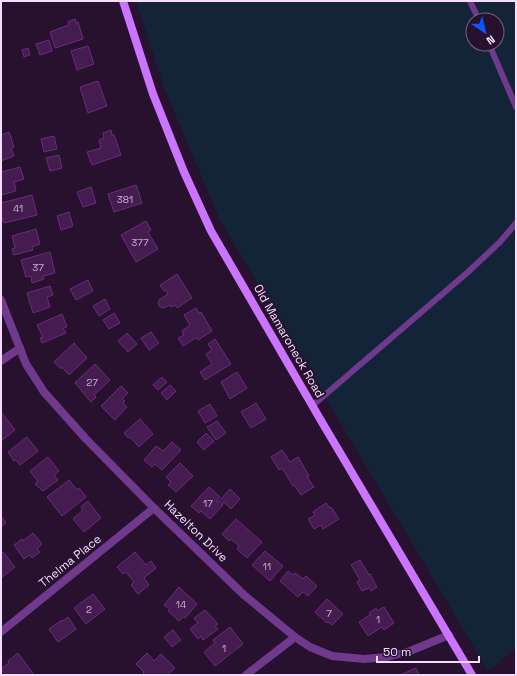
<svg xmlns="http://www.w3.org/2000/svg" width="517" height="676" viewBox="0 0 517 676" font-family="'Space Grotesk',sans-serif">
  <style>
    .green { fill: #132438; fill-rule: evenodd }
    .building { fill: #451c4f; stroke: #6c2d7c }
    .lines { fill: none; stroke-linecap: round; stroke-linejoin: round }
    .lane { stroke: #6f3a8e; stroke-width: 6 }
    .street { stroke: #6f3a8e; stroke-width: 8 }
    .secondary { stroke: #ca74ff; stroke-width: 8 }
    .labels { text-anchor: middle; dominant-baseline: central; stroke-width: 4; stroke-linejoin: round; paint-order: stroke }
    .number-label { font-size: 10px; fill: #c9add3 }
    .street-label { font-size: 12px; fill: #f5ddff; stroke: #27112e }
  </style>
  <rect width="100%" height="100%" fill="#27112e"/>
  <path class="green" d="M 136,1 L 516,1 L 516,648 L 488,671 L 221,222 L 165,90 ZM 473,20 L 497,20 L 497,44 L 473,44 Z"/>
  <g class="building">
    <polygon points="75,19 76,23 78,22 83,39 55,48 50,32 69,25 68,22"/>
    <polygon points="49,40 52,51 40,55 36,44"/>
    <polygon points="88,46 94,64 77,70 71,51"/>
    <polygon points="28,48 30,55 24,57 22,50"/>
    <polygon points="98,81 107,106 88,113 80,87"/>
    <polygon points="111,130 112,135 114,135 121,155 92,165 87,152 101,148 99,140 104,138 103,133"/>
    <polygon points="9,132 14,147 11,148 14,156 1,161 1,135"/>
    <polygon points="54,136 57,149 44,152 41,139"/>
    <polygon points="59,155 62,168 50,171 46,158"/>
    <polygon points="20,167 24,179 14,182 16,191 1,195 1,172"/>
    <polygon points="136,185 142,203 114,212 108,194"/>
    <polygon points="91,187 96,203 83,207 77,192"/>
    <polygon points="32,195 37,215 4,223 1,214 1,203"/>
    <polygon points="69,212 73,226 61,230 57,216"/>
    <polygon points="146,221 151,230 148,232 158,249 136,262 121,235"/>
    <polygon points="36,229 40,244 32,247 33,250 14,255 12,249 15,248 12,236"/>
    <polygon points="50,252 55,273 43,276 44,279 32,283 31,276 26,277 21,260"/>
    <polygon points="177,274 192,298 177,308 175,305 171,307 170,305 164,308 160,307 158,304 159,300 168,294 166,290 164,291 160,285"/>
    <polygon points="88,280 93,291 76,300 70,289"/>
    <polygon points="50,286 53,295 47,297 50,307 33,313 27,293"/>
    <polygon points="105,299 110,309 99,316 93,306"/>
    <polygon points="196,308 199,313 201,312 212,331 198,340 197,337 183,346 178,338 184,335 182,331 190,325 184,315"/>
    <polygon points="114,313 120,323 109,329 103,320"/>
    <polygon points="62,314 67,327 63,328 66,333 42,343 40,338 43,337 37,325"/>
    <polygon points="151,332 159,343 149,350 141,338"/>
    <polygon points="127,333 137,344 128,352 118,341"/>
    <polygon points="215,339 231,364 205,380 200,372 212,364 206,354 212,350 208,344"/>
    <polygon points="74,343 87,358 69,375 62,367 61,369 54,362"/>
    <polygon points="95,364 110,380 94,395 96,397 91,402 75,383"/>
    <polygon points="237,372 247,388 230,399 221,382"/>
    <polygon points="162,377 167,382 158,390 153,385"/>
    <polygon points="170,385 176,391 167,400 161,393"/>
    <polygon points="121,386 128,393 122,399 125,401 123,403 127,407 115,420 101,406"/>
    <polygon points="256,403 266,419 251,428 241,412"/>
    <polygon points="210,404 217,416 205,423 198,411"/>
    <polygon points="2,413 15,430 1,441 1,414"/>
    <polygon points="140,419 153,434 139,447 130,437 128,438 124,433"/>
    <polygon points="217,421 226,433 216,440 207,427"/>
    <polygon points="206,433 214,441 204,450 197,442"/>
    <polygon points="27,437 38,451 20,465 16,460 14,461 8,452"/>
    <polygon points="172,442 181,450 162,470 155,464 152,467 144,460 156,446 163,451"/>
    <polygon points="282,450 290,462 298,457 309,476 307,477 314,487 301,495 294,485 293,486 282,468 279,470 271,457"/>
    <polygon points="48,457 59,471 54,475 58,480 43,491 35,484 38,482 30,471"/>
    <polygon points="180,463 193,476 176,492 168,485 171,482 166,477"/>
    <polygon points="69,480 77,490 79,488 86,497 62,516 47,497"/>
    <polygon points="209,487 220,497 216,501 218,502 230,489 240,499 231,509 224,502 222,505 223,505 210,519 201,511 199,513 191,506"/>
    <polygon points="88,501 101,518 84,532 73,519 83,510 81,507"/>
    <polygon points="326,503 330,508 331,507 339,519 323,529 321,525 314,529 308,519 315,515 313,512"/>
    <polygon points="1,516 6,523 1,527"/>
    <polygon points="236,519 262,542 247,558 237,549 239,546 231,539 229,541 222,534"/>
    <polygon points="33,533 42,544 37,549 40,552 32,558 29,555 24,559 14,545 22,539 23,541"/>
    <polygon points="265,551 283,566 270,581 252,565"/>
    <polygon points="3,552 15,567 1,578 1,553"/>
    <polygon points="135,552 146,565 151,561 156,568 144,578 149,585 138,594 131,585 134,582 126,572 123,574 117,567"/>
    <polygon points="360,560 369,575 370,574 377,587 371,591 369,588 362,591 357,582 360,580 351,565"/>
    <polygon points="288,571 293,575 295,573 303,579 306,576 317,586 308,596 303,592 298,597 280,581"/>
    <polygon points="179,587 197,604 185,618 183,617 179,621 168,611 170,609 164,605"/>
    <polygon points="93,594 105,609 86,624 74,608"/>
    <polygon points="327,599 343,614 332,625 328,622 327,623 315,612"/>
    <polygon points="384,607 394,623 384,630 382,627 368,636 359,622 370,615 369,613 376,608 377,611"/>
    <polygon points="205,610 218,624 215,626 218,629 203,640 201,636 198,639 190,629 198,623 194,618"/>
    <polygon points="68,617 76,629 58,642 49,629 62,620 63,621"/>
    <polygon points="230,627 243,644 215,666 204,652 215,643 213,640"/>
    <polygon points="173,630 181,640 172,647 164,637"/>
    <polygon points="18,653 34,675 6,675 1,669 9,663 8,661"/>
    <polygon points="147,653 154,661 161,654 175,668 167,675 145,675 143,673 144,672 136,664"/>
    <polygon points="416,668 419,675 400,675"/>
  </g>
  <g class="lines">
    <g class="lane">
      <polyline points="470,1 479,20"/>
      <polyline points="489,44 516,107"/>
      <polyline points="312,406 468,272 500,242 516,223"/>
    </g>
    <g class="street">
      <polyline points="1,300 26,364 44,392 86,439 154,508 244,595 295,637 310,647 332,656 364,659 387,657 410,651 449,635"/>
      <polyline points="1,361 20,348"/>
      <polyline points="1,632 154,508"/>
      <polyline points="246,675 295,637"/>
    </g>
    <polyline class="secondary" points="123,1 153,94 184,172 211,231 323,424 472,675"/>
  </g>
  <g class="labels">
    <g class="number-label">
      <text x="125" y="199">381</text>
      <text x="18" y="208">41</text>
      <text x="140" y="242">377</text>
      <text x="38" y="267">37</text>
      <text x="92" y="382">27</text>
      <text x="208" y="503">17</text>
      <text x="267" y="566">11</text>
      <text x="181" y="604">14</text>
      <text x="89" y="609">2</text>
      <text x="329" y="613">7</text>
      <text x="378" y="619">1</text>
      <text x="224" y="648">1</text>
    </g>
    <g class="street-label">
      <text transform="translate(289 341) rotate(60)">Old Mamaroneck Road</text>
      <text transform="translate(196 531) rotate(44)">Hazelton Drive</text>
      <text transform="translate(70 561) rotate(-39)">Thelma Place</text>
    </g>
  </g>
  <rect width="517" height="676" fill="none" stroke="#f5ddff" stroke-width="4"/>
  <g transform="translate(485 32) rotate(145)"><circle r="19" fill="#27112e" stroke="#796382"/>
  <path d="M0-3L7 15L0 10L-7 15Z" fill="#0955ff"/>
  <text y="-6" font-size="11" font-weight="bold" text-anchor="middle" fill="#f5ddff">N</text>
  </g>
  <path d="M377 656v6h102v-6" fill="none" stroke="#f5ddff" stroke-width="2"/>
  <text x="383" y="656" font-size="12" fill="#f5ddff" stroke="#27112e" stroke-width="3" paint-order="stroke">50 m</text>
</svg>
